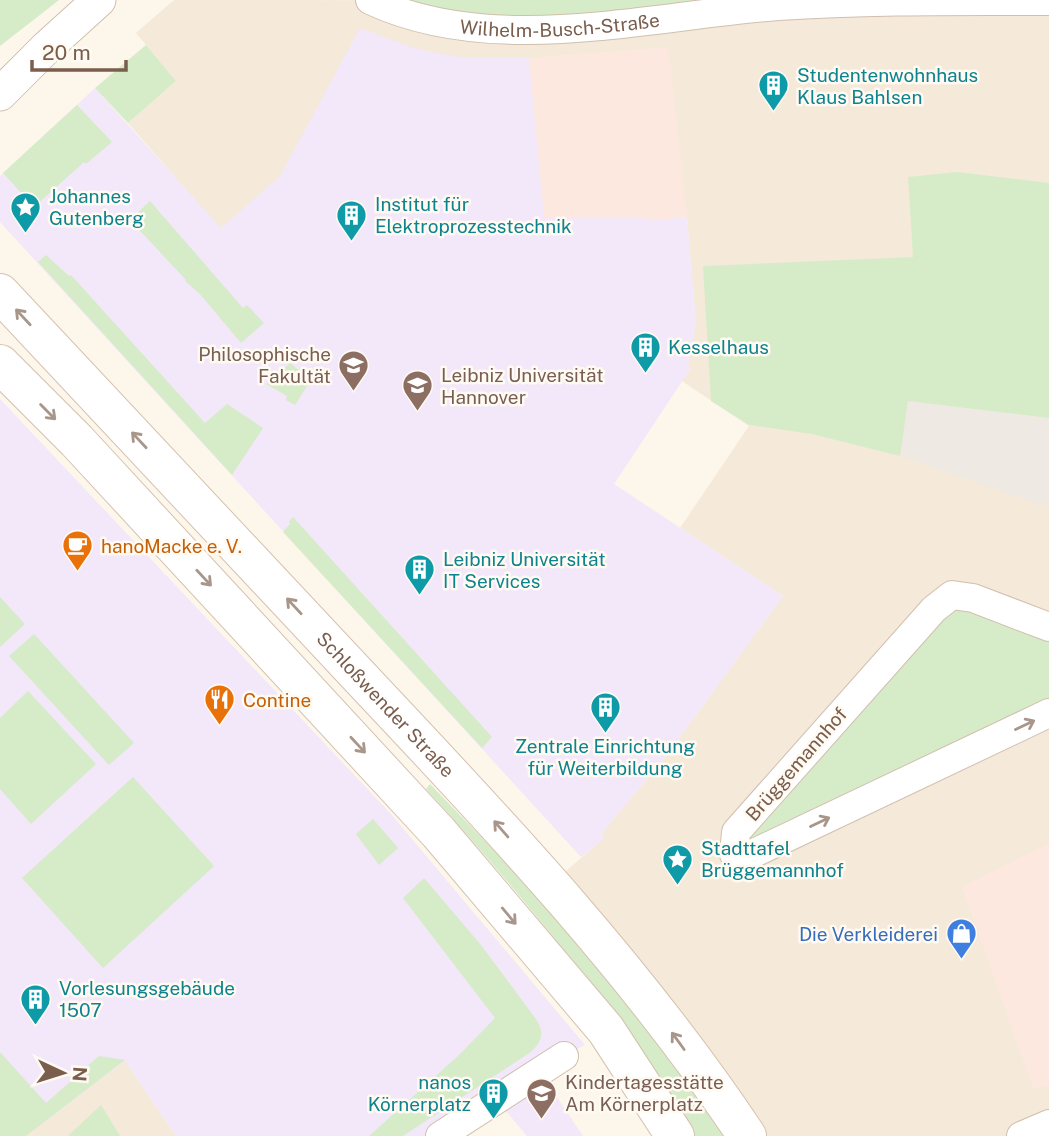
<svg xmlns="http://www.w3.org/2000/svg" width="1049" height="1136" viewBox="0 0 1049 1136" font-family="'Public Sans',sans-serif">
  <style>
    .residential { fill: #f5e9d9 }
    .commercial { fill: #fde8df }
    .industrial { fill: #efe9e3 }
    .education { fill: #f3e7fa }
    .green { fill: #d6ecc8 }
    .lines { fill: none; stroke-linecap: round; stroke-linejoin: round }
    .minor-casing { stroke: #d1bfaf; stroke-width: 30 }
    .tertiary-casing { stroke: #d1bfaf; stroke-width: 35 }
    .secondary-casing { stroke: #d6c1af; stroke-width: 40 }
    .minor { stroke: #fff; stroke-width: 28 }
    .tertiary { stroke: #fff; stroke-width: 33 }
    .secondary { stroke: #fff; stroke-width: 38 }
    .oneway { stroke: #a9968b }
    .labels { text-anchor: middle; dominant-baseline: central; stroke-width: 5; stroke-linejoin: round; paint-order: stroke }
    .street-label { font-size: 19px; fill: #7a5d4c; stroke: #fffaf2 }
    .culture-label { font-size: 19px; fill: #0d838f; stroke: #fffaf2; text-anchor: start }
    .education-label { font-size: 19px; fill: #785e54; stroke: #fffaf2; text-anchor: start }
    .food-label { font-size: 19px; fill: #c56008; stroke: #fffaf2; text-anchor: start }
    .shop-label { font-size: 19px; fill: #366cbe; stroke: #fffaf2; text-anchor: end }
  </style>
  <rect width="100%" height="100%" fill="#fdf6eb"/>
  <g class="residential">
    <polygon points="174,0 1049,1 1049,1124 1021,1136 747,1136 550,885 604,838 601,834 667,755 783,596 680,528 749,426 682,381 691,369 688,366 696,323 687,217 656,220 634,217 231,241 128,123 176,81 136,33"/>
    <polygon points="125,1060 176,1136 26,1136"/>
  </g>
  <g class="commercial">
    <polygon points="668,47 687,217 656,220 634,217 544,217 529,58"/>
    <polygon points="1049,843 1049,1084 1034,1090 962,887"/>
  </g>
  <polygon class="industrial" points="908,401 1049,418 1049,505 1036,503 900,456"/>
  <g class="education">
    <polygon points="360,28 411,47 441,54 470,58 529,58 544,217 634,217 657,220 687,217 696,323 688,366 691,368 614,484 783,596 667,755 601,834 605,838 581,857 0,222 0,176 95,88 221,228 280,176"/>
    <polygon points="0,399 391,814 585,1045 564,1056 440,1136 176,1136 125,1061 26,1136 0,1136"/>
    <polygon points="542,1075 583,1136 527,1136 499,1103"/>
  </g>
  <g class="green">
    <polygon points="0,0 59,0 0,46"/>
    <polygon points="370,0 1049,0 562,28"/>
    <polygon points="146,45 176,81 128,123 95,88"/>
    <polygon points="77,105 112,142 86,164 84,162 34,207 3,173"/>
    <polygon points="957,172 1049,183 1049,418 908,401 900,456 812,434 749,425 711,401 703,266 913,257 908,177"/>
    <polygon points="150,201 243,308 247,305 264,323 241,343 199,293 185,281 186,280 130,220"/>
    <polygon points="46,255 69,276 71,275 205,423 227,404 263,428 232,475 38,262"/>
    <polygon points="290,363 311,380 295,405 286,400 287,396 266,384"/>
    <polygon points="293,517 492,737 482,748 283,532 290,524 289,522"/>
    <polygon points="952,595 1049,627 1049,713 750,855 736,832"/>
    <polygon points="0,597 25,624 0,647"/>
    <polygon points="34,634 134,743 109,765 9,656"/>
    <polygon points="28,691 96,764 31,824 0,789 0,718"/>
    <polygon points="133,777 214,866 103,968 22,878"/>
    <path d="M 430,784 L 559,918 L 657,1041 L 725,1136 L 695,1136 C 660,1084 626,1032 588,982 C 538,915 482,851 426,789 Z"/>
    <polygon points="373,819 398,848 379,865 356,834"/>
    <path d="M 424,878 L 481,945 L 536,1019 C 545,1033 542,1041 531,1052 L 403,1136 L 369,1136 L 460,1054 L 495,1018 L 403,898 Z"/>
    <polygon points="0,1052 46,1103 99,1056 125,1060 26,1136 0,1136"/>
    <polygon points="101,1105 120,1136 68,1136"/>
  </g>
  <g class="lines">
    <defs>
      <g id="minor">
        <path id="s1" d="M 370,0 C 493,58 648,16 778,6 C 868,0 959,1 1049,1"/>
        <polyline points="1049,627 973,598 952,595 934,609 736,832 734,854 750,855 1049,713"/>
        <polyline points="440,1136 564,1056"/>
        <polyline points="1021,1136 1049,1124"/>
      </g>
      <polyline id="tertiary" points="0,94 46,48 99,0"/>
      <g id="secondary">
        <path id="s2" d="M 0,293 C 124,425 248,557 372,690 C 505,831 639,974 747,1136"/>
        <polyline points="0,364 77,441 439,833 606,1030 675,1136"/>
      </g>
    </defs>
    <use href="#minor" class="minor-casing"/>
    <use href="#tertiary" class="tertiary-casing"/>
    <use href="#secondary" class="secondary-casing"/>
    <use href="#minor" class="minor"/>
    <use href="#tertiary" class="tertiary"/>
    <use href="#secondary" class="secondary"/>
  </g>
  <defs><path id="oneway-shaft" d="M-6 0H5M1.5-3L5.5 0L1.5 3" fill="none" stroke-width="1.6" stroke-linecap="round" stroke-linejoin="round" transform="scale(1.75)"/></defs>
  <g class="oneway">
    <use href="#oneway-shaft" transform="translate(23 317) rotate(-133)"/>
    <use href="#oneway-shaft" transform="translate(48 412) rotate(45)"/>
    <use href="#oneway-shaft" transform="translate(139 440) rotate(-133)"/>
    <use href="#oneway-shaft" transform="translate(204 578) rotate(47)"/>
    <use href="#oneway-shaft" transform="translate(294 606) rotate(-133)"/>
    <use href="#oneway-shaft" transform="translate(1025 725) rotate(-25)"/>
    <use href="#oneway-shaft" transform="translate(358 745) rotate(47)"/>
    <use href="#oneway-shaft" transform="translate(820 822) rotate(-25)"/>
    <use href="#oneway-shaft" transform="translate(501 829) rotate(-131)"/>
    <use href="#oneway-shaft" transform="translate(509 916) rotate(50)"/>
    <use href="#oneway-shaft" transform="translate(678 1041) rotate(-126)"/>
  </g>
  <defs>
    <symbol id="building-pin" viewBox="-11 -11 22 30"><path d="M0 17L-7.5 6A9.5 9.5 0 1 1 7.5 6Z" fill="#0f9aa8" stroke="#fffaf2"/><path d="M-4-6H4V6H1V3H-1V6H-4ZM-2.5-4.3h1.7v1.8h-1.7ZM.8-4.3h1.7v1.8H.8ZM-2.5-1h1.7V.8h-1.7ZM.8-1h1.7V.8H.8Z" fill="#fff"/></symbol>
    <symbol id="sight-pin" viewBox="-11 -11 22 30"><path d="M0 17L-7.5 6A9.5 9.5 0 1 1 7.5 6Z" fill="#0f9aa8" stroke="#fffaf2"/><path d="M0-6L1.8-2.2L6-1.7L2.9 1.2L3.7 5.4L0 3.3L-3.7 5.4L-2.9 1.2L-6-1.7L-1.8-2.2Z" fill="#fff"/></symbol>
    <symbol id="university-pin" viewBox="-11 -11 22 30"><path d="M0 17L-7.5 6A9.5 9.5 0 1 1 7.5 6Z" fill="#8d6e63" stroke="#fffaf2"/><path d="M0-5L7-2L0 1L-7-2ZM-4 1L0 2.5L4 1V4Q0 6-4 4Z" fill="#fff"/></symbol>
    <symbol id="cafe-pin" viewBox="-11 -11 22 30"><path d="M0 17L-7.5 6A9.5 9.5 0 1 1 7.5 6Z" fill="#e8710a" stroke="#fffaf2"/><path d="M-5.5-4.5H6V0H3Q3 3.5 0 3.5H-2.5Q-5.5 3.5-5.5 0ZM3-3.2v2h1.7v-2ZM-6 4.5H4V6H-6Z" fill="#fff"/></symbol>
    <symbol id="restaurant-pin" viewBox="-11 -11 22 30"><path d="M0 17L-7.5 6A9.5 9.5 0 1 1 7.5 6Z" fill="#e8710a" stroke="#fffaf2"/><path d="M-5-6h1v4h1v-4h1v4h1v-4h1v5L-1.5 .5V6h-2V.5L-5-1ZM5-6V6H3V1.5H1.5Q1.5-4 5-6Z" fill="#fff"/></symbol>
    <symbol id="shop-pin" viewBox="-11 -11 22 30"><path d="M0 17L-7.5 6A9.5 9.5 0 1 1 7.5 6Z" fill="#3f7fe0" stroke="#fffaf2"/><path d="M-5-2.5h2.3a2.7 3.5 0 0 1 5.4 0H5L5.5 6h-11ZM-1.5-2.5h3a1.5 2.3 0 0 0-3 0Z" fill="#fff"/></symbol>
    <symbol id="school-pin" viewBox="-11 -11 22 30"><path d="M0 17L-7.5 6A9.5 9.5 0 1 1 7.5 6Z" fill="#8d6e63" stroke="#fffaf2"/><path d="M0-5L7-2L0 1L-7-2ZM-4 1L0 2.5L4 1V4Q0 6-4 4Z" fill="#fff"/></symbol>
  </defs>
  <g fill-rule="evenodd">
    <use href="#building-pin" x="756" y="68" width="35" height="47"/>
    <use href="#sight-pin" x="8" y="190" width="35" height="47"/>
    <use href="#building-pin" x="334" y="198" width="35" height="47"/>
    <use href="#building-pin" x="628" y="330" width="35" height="47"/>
    <use href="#university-pin" x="336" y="348" width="35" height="47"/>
    <use href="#university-pin" x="400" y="368" width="35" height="47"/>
    <use href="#cafe-pin" x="60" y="528" width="35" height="47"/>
    <use href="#building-pin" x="402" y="552" width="35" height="47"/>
    <use href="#restaurant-pin" x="202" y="682" width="35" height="47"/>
    <use href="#building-pin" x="588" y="690" width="35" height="47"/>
    <use href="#sight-pin" x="660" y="842" width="35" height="47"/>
    <use href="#shop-pin" x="944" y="916" width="35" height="47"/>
    <use href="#building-pin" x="18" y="982" width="35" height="47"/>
    <use href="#building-pin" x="476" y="1076" width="35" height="47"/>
    <use href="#school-pin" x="524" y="1076" width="35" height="47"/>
  </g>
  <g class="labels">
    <g class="street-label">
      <text stroke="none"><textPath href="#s1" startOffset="194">Wilhelm-Busch-Straße</textPath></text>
      <text stroke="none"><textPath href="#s2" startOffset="564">Schloßwender Straße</textPath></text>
      <text transform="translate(796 764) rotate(-49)">Brüggemannhof</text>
    </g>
    <g class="culture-label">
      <text x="797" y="75">Studentenwohnhaus<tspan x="797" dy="22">Klaus Bahlsen</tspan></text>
      <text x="49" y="196">Johannes<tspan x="49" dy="22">Gutenberg</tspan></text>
      <text x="375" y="204">Institut für<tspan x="375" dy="22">Elektroprozesstechnik</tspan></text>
      <text x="668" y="347">Kesselhaus</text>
      <text x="443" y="559">Leibniz Universität<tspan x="443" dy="22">IT Services</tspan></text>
      <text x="605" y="746" text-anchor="middle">Zentrale Einrichtung<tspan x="605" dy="22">für Weiterbildung</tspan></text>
      <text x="701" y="848">Stadttafel<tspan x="701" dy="22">Brüggemannhof</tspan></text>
      <text x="59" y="988">Vorlesungsgebäude<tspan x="59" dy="22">1507</tspan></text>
      <text x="471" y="1082" text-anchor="end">nanos<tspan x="471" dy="22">Körnerplatz</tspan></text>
    </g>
    <g class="education-label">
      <text x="331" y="354" text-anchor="end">Philosophische<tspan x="331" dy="22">Fakultät</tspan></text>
      <text x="441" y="375">Leibniz Universität<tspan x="441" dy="22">Hannover</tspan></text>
      <text x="565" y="1082">Kindertagesstätte<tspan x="565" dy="22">Am Körnerplatz</tspan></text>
    </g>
    <g class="food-label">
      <text x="101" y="546">hanoMacke e. V.</text>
      <text x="243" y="700">Contine</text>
    </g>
    <g class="shop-label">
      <text x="938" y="934">Die Verkleiderei</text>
    </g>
  </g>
  <g transform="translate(63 1073) rotate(94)" stroke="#fffaf2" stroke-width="5" paint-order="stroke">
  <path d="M0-5L12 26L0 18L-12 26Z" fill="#7a5d4c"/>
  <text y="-10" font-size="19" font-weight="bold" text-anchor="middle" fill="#7a5d4c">N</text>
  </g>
  <path d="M32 60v10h94v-10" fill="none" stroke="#7a5d4c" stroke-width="3.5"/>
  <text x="42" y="60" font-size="21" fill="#7a5d4c" stroke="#fffaf2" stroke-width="5" paint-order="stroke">20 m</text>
</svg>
